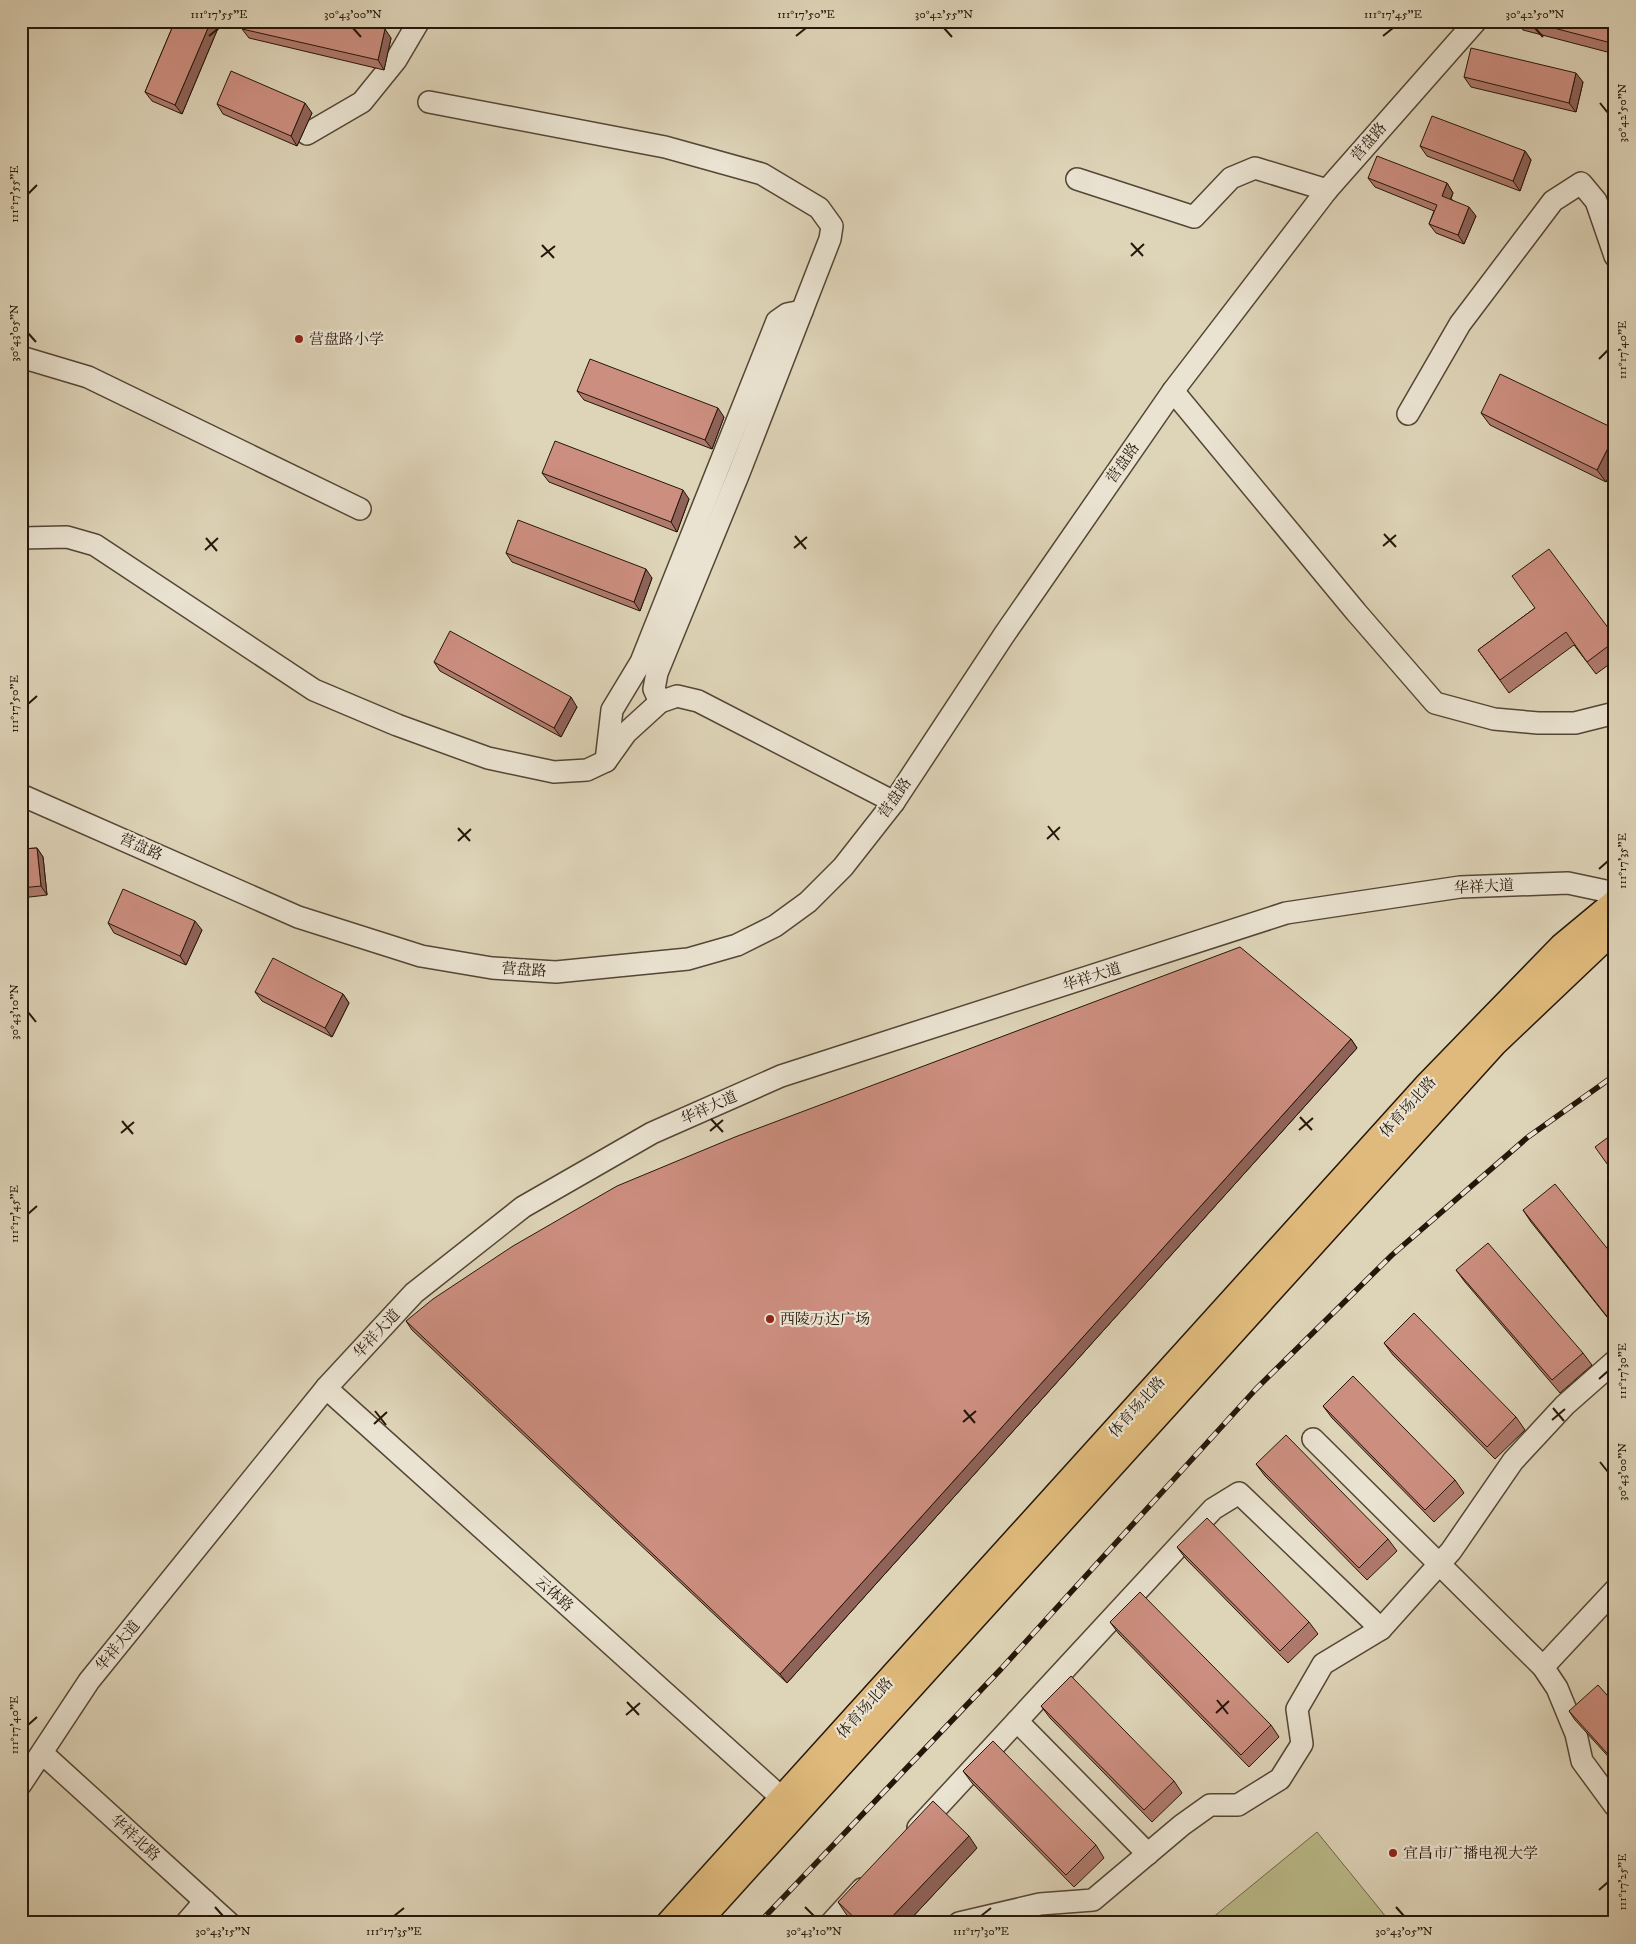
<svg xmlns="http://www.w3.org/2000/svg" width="1636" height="1944" viewBox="0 0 1636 1944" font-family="'IM FELL DW Pica','Noto Serif SC',serif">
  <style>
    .green { fill: #baba89; stroke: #706849 }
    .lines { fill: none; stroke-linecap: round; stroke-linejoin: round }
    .minor-casing { stroke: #544635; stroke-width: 24 }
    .major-casing { stroke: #261609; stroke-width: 29 }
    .minor { stroke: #eae3d1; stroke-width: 21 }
    .major { stroke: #dfba7c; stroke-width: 26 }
    .rail-casing { stroke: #261609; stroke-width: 5.5 }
    .rail { stroke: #eae3d1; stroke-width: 4; stroke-dasharray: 11; stroke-linecap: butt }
    .wall { fill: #af7a6d; stroke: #261609 }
    .shaded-wall { fill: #8f6359; stroke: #261609 }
    .building { fill: #cc8e7f; stroke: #261609 }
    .ticks { fill: none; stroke: #261609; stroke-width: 2 }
    .poi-dot { fill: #8f2418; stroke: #eae3d1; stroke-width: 2 }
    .labels { text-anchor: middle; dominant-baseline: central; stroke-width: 4.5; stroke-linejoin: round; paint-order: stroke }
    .street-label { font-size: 15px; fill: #261609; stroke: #eae3d1 }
    .poi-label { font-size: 15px; fill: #261609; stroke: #eae3d1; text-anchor: start }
    .neatline { fill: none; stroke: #261609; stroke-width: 2 }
    .ticks-label { font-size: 12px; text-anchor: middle; fill: #261609 }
  </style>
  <rect width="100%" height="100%" fill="#ded4b8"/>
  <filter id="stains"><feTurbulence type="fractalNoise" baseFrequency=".004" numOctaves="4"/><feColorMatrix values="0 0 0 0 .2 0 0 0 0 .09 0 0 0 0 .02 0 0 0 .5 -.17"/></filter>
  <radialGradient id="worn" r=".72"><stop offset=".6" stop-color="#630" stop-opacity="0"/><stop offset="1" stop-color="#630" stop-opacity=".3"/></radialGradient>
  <polygon class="green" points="1317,1832 1391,1923 1206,1923"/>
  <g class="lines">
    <defs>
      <g id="minor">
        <polyline points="429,102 665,147 762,174 819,208 832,226 830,239 739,473 657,673 654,689 660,702"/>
        <polyline points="307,134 362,102 396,60 419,21"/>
        <polyline points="1077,179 1194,217 1231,178 1255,168 1327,190"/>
        <polyline points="21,357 88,377 360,509"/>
        <polyline points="1173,391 1356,612 1435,703 1494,719 1538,723 1575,723 1615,713"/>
        <polyline points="1408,414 1460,324 1553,201 1581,183 1596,201 1615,256"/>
        <polyline points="21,538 67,537 95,545 314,690 397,725 488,758 554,772 587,770 606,761 626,733 660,702 677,696 698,701 894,802"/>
        <polyline points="606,761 612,710 641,662 777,321 787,314 802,311"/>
        <polyline points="21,795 298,917 421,956 492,968 556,972 688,959 737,945 775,926 808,902 843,867 894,802 1004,635 1173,391 1327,190 1476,21"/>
        <polyline points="326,1388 783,1799"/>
        <polyline points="1313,1439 1543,1667 1557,1688 1576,1734 1582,1761 1615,1806"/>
        <polyline points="1543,1667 1615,1590"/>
        <polyline points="1017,1721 1148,1854"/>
        <polyline points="42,1753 229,1923"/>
        <polyline points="21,1784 89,1681 326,1388 414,1293 523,1207 652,1133 781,1076 1286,913 1460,887 1568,883 1615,893"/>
        <polyline points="918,1828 1213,1509 1239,1493 1381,1629"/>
        <polyline points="186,1923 205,1901"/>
        <polyline points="831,1923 862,1889"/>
        <polyline points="959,1923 1040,1904 1093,1900 1182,1825 1210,1805 1238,1805 1280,1779 1302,1744 1297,1709 1323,1664 1381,1629 1451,1551 1513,1461 1565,1405 1615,1361"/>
      </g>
      <g id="major">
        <polyline points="670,1923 1429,1084 1562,947 1615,903"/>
        <polyline points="696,1923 1494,1043 1615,928"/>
      </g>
    </defs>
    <use href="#minor" class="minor-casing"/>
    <use href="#major" class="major-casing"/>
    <use href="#minor" class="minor"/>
    <use href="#major" class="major"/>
    <defs>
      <polyline id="rail" points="759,1923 1001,1669 1256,1389 1392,1255 1528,1137 1615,1075"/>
    </defs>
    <use href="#rail" class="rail-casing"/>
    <use href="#rail" class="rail"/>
  </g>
  <g class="wall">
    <polygon points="175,21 221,21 182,114 152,101 145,92"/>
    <polygon points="1517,21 1615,21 1615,54 1523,30"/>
    <polygon points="242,29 391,38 384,70 249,38"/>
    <polygon points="1464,77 1583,82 1576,112 1471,87"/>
    <polygon points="217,104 312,113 297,146 223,114"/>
    <polygon points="1420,146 1525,151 1531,160 1520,191 1427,156"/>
    <polygon points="1368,178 1447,183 1453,193 1451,199 1476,216 1464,244 1436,233 1429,224 1434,211 1375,187"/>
    <polygon points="577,391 724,417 712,449 584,400"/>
    <polygon points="1481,413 1615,429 1615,464 1606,482 1490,425"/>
    <polygon points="542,473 689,499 677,532 549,482"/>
    <polygon points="506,553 652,578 640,611 512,562"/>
    <polygon points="1535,608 1615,637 1615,660 1596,674 1574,645 1509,693 1478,650"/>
    <polygon points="434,662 577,707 561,737 440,671"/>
    <polygon points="37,848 43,857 47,895 21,898 21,849"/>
    <polygon points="108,923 202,930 186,965 114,933"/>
    <polygon points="255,992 343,994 349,1003 332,1037 262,1001"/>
    <polygon points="1351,1039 1357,1048 787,1683 412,1330 406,1321"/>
    <polygon points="1523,1210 1615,1258 1615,1327 1531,1222"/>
    <polygon points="1456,1270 1583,1353 1592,1365 1560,1393 1465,1282"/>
    <polygon points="1384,1343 1516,1417 1525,1430 1495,1459 1393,1355"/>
    <polygon points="1323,1406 1455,1480 1464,1493 1434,1522 1332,1418"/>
    <polygon points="1256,1464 1388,1539 1397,1551 1367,1580 1265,1476"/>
    <polygon points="1177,1547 1309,1622 1318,1634 1288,1663 1186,1559"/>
    <polygon points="1110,1622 1271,1725 1279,1737 1249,1767 1119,1634"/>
    <polygon points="1615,1704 1615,1764 1575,1720 1569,1711"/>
    <polygon points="1041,1706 1174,1781 1182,1793 1152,1822 1050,1718"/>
    <polygon points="963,1771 1096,1845 1104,1858 1074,1887 972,1783"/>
    <polygon points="977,1848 907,1923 855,1923 846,1914 838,1902"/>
  </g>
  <g class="shaded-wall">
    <polygon points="211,21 221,21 182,114 175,105"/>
    <polygon points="385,29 391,38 384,70 378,60"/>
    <polygon points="1576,73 1583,82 1576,112 1569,103"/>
    <polygon points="305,103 312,113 297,146 291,136"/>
    <polygon points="1525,151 1531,160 1520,191 1513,181"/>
    <polygon points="1447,183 1453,193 1448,205 1442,196"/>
    <polygon points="1469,207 1476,216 1464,244 1458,235"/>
    <polygon points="718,408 724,417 712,449 705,440"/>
    <polygon points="1615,434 1615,464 1606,482 1597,470"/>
    <polygon points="683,490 689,499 677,532 671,522"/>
    <polygon points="646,569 652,578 640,611 634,602"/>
    <polygon points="571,697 577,707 561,737 554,728"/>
    <polygon points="37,848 43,857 47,895 41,886"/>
    <polygon points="195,921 202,930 186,965 180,956"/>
    <polygon points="343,994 349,1003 332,1037 325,1028"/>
    <polygon points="1351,1039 1357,1048 787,1683 780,1674"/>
    <polygon points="969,1836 977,1848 907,1923 886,1923"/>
  </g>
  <g class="building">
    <polygon points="175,21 211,21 175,105 145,92"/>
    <polygon points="244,21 353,21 385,29 378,60 242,29"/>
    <polygon points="1527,21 1615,21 1615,44"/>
    <polygon points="1471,48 1576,73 1569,103 1464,77"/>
    <polygon points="231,71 305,103 291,136 217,104"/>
    <polygon points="1432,116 1525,151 1513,181 1420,146"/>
    <polygon points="1377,156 1447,183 1442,196 1469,207 1458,235 1429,224 1437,205 1368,178"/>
    <polygon points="590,359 718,408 705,440 577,391"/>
    <polygon points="1500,374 1615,429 1615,434 1597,470 1481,413"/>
    <polygon points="555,441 683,490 671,522 542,473"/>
    <polygon points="518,520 646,569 634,602 506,553"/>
    <polygon points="1549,549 1615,637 1615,641 1587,662 1566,632 1500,680 1478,650 1535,608 1512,576"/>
    <polygon points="450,631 571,697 554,728 434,662"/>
    <polygon points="37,848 41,886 21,888 21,849"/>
    <polygon points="123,889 195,921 180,956 108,923"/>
    <polygon points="1240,947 1351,1039 780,1674 406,1321 433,1299 513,1246 617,1186 735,1137"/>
    <polygon points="273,958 343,994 325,1028 255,992"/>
    <polygon points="1615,1132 1615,1175 1595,1147"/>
    <polygon points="1555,1184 1615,1258 1615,1323 1613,1324 1523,1210"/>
    <polygon points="1488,1243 1583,1353 1552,1380 1456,1270"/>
    <polygon points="1414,1313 1516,1417 1487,1447 1384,1343"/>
    <polygon points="1353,1376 1455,1480 1425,1510 1323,1406"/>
    <polygon points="1286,1435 1388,1539 1359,1568 1256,1464"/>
    <polygon points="1207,1518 1309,1622 1280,1651 1177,1547"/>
    <polygon points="1140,1592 1271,1725 1241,1755 1110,1622"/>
    <polygon points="1071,1676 1174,1781 1144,1810 1041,1706"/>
    <polygon points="1598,1685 1615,1704 1615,1762 1569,1711"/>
    <polygon points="993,1741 1096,1845 1066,1875 963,1771"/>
    <polygon points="933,1801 969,1836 886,1923 860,1923 838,1902"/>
    <polygon points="822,1919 825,1923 819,1923"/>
  </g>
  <path class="ticks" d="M 353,28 L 361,37M 944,28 L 952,37M 1535,28 L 1543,37M 209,36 L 219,28M 796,36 L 806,28M 1383,36 L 1393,28M 1600,103 L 1608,113M 28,194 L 37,185M 1131,243 L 1143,256M 542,245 L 554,258M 1131,256 L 1144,244M 541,257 L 555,246M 28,333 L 36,342M 1599,359 L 1608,350M 1384,534 L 1396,547M 795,536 L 806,549M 206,538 L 217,551M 1383,546 L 1396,535M 794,548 L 807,537M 205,550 L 218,538M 28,704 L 37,696M 1048,826 L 1059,840M 458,828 L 470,841M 1047,839 L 1060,827M 458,841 L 471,829M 1599,869 L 1608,861M 28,1012 L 36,1022M 1300,1117 L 1312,1130M 711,1119 L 723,1132M 122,1121 L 133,1134M 1299,1130 L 1313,1118M 710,1131 L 723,1120M 121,1133 L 134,1122M 28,1214 L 37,1206M 1599,1379 L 1608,1371M 1553,1408 L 1564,1421M 964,1410 L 975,1423M 375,1411 L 386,1425M 1552,1420 L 1565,1409M 963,1422 L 976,1411M 374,1424 L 387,1412M 1600,1462 L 1608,1472M 1217,1700 L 1228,1714M 627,1702 L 639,1715M 1216,1713 L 1229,1701M 626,1715 L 640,1703M 28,1725 L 37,1717M 1599,1890 L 1608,1882M 215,1907 L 223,1916M 805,1907 L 814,1916M 1396,1907 L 1404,1916M 394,1916 L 404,1908M 981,1916 L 991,1908"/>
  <g class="poi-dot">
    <circle cx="299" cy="339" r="5"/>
    <circle cx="770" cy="1319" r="5"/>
    <circle cx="1393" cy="1853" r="5"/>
  </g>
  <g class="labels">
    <g class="street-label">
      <text transform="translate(1369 142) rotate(-49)">营盘路</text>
      <text transform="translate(1123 463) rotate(-55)">营盘路</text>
      <text transform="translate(895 798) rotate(-55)">营盘路</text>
      <text transform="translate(141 847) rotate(24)">营盘路</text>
      <text transform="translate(1484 887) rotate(-3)">华祥大道</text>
      <text transform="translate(524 970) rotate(4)">营盘路</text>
      <text transform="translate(1092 977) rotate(-18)">华祥大道</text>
      <text transform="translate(1408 1107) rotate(-48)">体育场北路</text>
      <text transform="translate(709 1108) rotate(-24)">华祥大道</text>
      <text transform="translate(377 1334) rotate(-47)">华祥大道</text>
      <text transform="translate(1137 1407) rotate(-48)">体育场北路</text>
      <text transform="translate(554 1594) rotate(42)">云体路</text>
      <text transform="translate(118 1646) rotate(-51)">华祥大道</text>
      <text transform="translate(865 1708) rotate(-48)">体育场北路</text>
      <text transform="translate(135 1838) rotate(42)">华祥北路</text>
    </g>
    <g class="poi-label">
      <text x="309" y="339">营盘路小学</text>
      <text x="780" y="1319">西陵万达广场</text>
      <text x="1403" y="1853">宜昌市广播电视大学</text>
    </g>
  </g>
  <rect width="1636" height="1944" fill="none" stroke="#ded4b8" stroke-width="55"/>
  <rect x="28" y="28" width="1580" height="1888" class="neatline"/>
  <g class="ticks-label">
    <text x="219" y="18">111°17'55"E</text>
    <text x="353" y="18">30°43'00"N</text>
    <text x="806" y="18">111°17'50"E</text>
    <text x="944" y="18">30°42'55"N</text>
    <text x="1393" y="18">111°17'45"E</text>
    <text x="1535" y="18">30°42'50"N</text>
    <text transform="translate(1622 113) rotate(-90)" y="4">30°42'50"N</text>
    <text transform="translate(14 194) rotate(-90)" y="4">111°17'55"E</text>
    <text transform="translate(14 333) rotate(-90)" y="4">30°43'05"N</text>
    <text transform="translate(1622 350) rotate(-90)" y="4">111°17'40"E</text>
    <text transform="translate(14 704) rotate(-90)" y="4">111°17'50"E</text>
    <text transform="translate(1622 861) rotate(-90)" y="4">111°17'35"E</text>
    <text transform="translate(14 1012) rotate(-90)" y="4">30°43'10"N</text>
    <text transform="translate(14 1214) rotate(-90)" y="4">111°17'45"E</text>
    <text transform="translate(1622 1371) rotate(-90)" y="4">111°17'30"E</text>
    <text transform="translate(1622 1472) rotate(-90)" y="4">30°43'00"N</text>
    <text transform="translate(14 1725) rotate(-90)" y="4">111°17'40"E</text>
    <text transform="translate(1622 1882) rotate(-90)" y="4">111°17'25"E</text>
    <text x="223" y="1935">30°43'15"N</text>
    <text x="394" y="1935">111°17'35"E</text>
    <text x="814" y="1935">30°43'10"N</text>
    <text x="981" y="1935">111°17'30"E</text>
    <text x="1404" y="1935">30°43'05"N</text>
  </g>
  <rect width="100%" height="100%" filter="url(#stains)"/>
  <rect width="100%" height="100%" fill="url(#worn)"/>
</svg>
